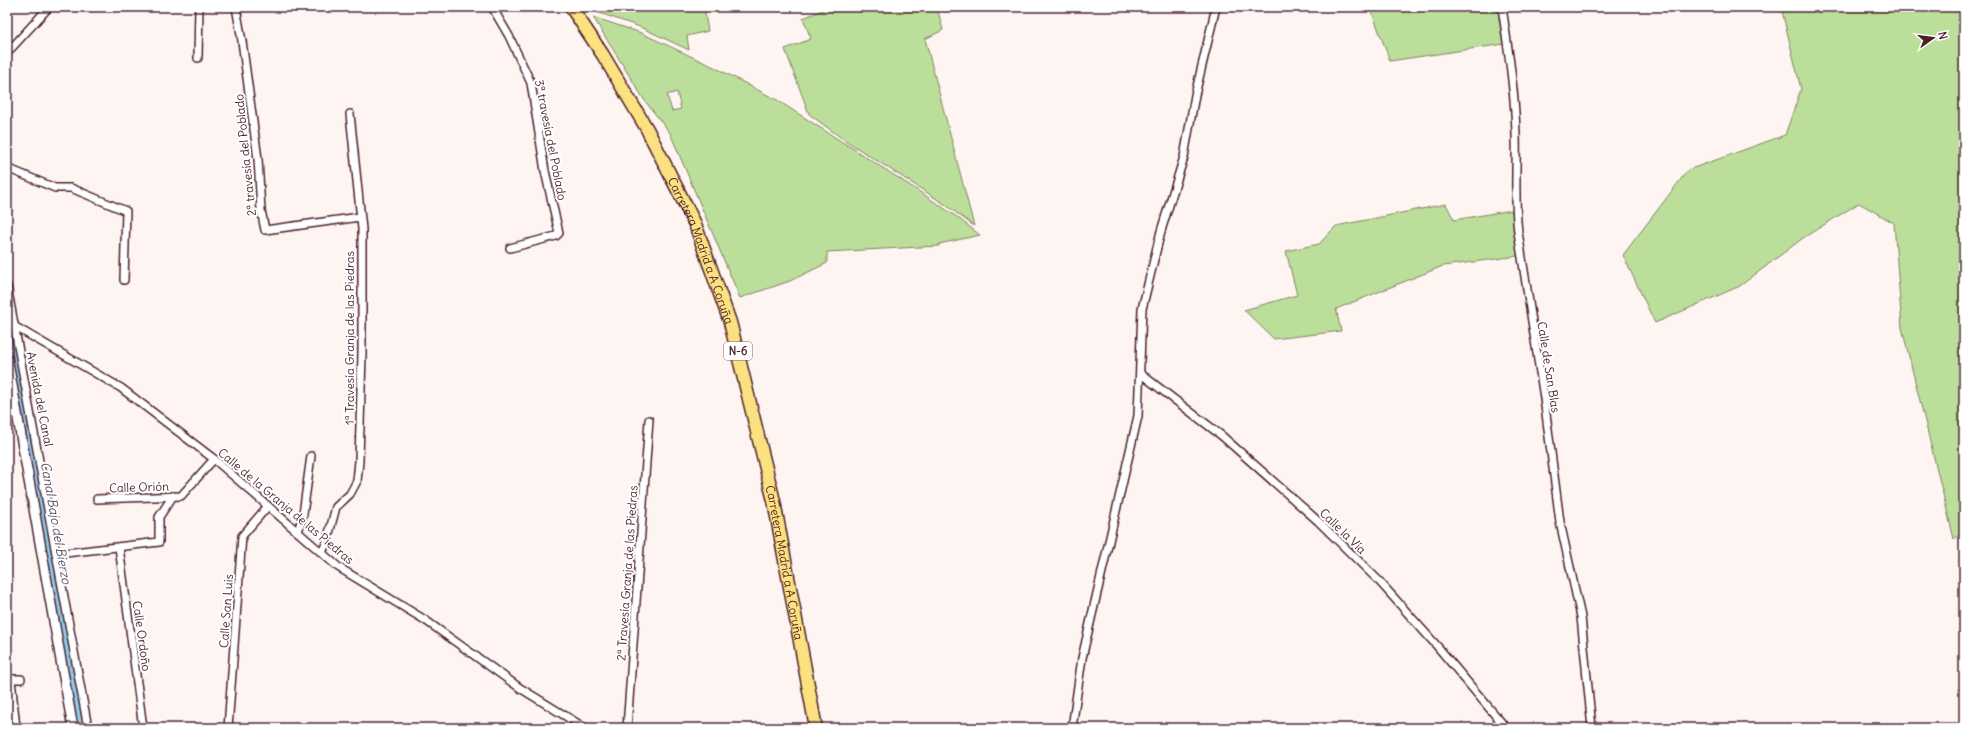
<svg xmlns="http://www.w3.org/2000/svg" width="1971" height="735" viewBox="0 0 1971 735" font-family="Delius,sans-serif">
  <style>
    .green { fill: #bbdf9a; stroke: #827f62; fill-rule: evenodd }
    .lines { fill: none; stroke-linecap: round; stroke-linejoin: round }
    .canal { stroke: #8dceee; stroke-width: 8 }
    .minor-casing { stroke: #4a1f2b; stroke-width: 10 }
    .tertiary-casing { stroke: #4a1f2b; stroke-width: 12 }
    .trunk-casing { stroke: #4a1f2b; stroke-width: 15 }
    .minor { stroke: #fff; stroke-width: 7 }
    .tertiary { stroke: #fff; stroke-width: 9 }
    .trunk { stroke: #fbe180; stroke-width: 12 }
    .labels { text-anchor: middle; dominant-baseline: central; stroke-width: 4; stroke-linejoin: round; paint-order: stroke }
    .shield { fill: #fff; stroke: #80626b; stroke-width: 1 }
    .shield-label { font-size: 11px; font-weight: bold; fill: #4a1f2b }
    .street-label { font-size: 12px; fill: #4a1f2b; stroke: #fff }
    .water-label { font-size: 13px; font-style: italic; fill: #5e5466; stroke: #fff }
  </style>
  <rect width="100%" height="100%" fill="#fef5f2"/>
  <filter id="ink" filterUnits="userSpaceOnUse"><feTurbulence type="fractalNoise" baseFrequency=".025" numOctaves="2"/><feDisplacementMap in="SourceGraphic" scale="8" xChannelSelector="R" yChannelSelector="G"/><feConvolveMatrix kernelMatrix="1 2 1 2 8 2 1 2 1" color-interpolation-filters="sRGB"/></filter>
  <g filter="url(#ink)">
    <g class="green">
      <polygon points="586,7 704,7 708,31 687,36 689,50 640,27 588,9"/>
      <polygon points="822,7 937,7 943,30 925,39 974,226 943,203 840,137 809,114 785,49 811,39 803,18 823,10"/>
      <polygon points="1370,7 1500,7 1504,44 1390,61"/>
      <polygon points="1781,7 1964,7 1964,531 1954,539 1902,328 1894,223 1859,203 1803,238 1740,286 1655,323 1623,255 1688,170 1785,135 1801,89"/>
      <path d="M 593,17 L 641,33 L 714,67 L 777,100 L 917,190 L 957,217 L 980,235 L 939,244 L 939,246 L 827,252 L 827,263 L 790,281 L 740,298 L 670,133 L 645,101 ZM 677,92 L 681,109 L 672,111 L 667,95 Z"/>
      <polygon points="1446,204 1454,220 1512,210 1518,256 1443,266 1336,309 1341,331 1274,339 1244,310 1297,295 1286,251 1319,244 1336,226"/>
    </g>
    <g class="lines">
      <polyline class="canal" points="7,322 80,728"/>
      <defs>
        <g id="minor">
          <polyline points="236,7 242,41 258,159 261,210 265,230 360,217"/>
          <polyline points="492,7 509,36 531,83 545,171 559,233 556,236 510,248"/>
          <path d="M 1502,7 C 1508,49 1515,92 1516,134 C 1517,167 1514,199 1518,232 L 1544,398 L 1560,522 L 1581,617 L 1592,728"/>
          <polyline points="7,53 49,7"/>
          <polyline points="198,58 199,7"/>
          <polyline points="7,168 55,188 71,188 126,211 124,280"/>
          <polyline points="7,286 88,728"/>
          <polyline points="7,322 121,388 214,459 338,567 425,620 520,688 585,728"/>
          <polyline points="1141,374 1222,436 1318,521 1379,581 1437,646 1506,728"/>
          <polyline points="97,499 181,496 214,459"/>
          <polyline points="298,532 303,514 311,456"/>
          <polyline points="119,547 143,728"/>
          <polyline points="322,553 327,541 336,507 350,494 357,481 359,461 362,353 362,229 350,114"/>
          <polyline points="57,554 159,542 159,517 173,496"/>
          <polyline points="7,679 21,679"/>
          <polyline points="11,679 16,728"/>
          <polyline points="228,728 242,536 268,506"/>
          <polyline points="627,728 649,420"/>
          <polyline points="1072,728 1082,658 1138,416 1142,309 1161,231 1184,157 1195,95 1216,7"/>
        </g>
        <polyline id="tertiary" points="7,357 73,728"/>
        <g id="trunk">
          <path id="s1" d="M 571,7 L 603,55 L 647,129 L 695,224 L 730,322 L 774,501 L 816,728"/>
        </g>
      </defs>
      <use href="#minor" class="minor-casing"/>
      <use href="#tertiary" class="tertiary-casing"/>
      <use href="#trunk" class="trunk-casing"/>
      <use href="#minor" class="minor"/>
      <use href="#tertiary" class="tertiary"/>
      <use href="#trunk" class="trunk"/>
    </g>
  </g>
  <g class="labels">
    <rect class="shield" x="724" y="342" width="28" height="18" rx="3"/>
    <g class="shield-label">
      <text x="738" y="351">N-6</text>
    </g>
    <g class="street-label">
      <text transform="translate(551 140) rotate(79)">3ª travesía del Poblado</text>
      <text transform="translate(245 155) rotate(-96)">2ª travesía del Poblado</text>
      <text stroke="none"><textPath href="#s1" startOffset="277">Carretera Madrid a A Coruña</textPath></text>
      <text transform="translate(349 338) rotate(-90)">1ª Travesía Granja de las Piedras</text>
      <text transform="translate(1549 367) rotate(81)">Calle de San Blas</text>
      <text transform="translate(40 399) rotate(79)">Avenida del Canal</text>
      <text transform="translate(139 487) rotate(-2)">Calle Orión</text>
      <text transform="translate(286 506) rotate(40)">Calle de la Granja de las Piedras</text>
      <text transform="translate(1343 531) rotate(44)">Calle la Vía</text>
      <text stroke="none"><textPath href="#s1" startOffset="601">Carretera Madrid a A Coruña</textPath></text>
      <text transform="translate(627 573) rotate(-86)">2ª Travesía Granja de las Piedras</text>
      <text transform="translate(226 611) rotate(-86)">Calle San Luis</text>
      <text transform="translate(142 636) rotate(82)">Calle Ordoño</text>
    </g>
    <g class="water-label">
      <text transform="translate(56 523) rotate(80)">Canal Bajo del Bierzo</text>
    </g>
  </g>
  <rect width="1971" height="735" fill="none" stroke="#fff" stroke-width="24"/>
  <rect x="12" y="12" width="1947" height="711" fill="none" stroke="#4a1f2b" stroke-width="1.5" filter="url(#ink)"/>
  <g transform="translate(1933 38) rotate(76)" stroke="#ffffff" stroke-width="3" paint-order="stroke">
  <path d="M0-3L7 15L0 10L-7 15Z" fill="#4a1f2b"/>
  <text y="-6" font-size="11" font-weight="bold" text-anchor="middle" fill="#4a1f2b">N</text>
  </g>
</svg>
